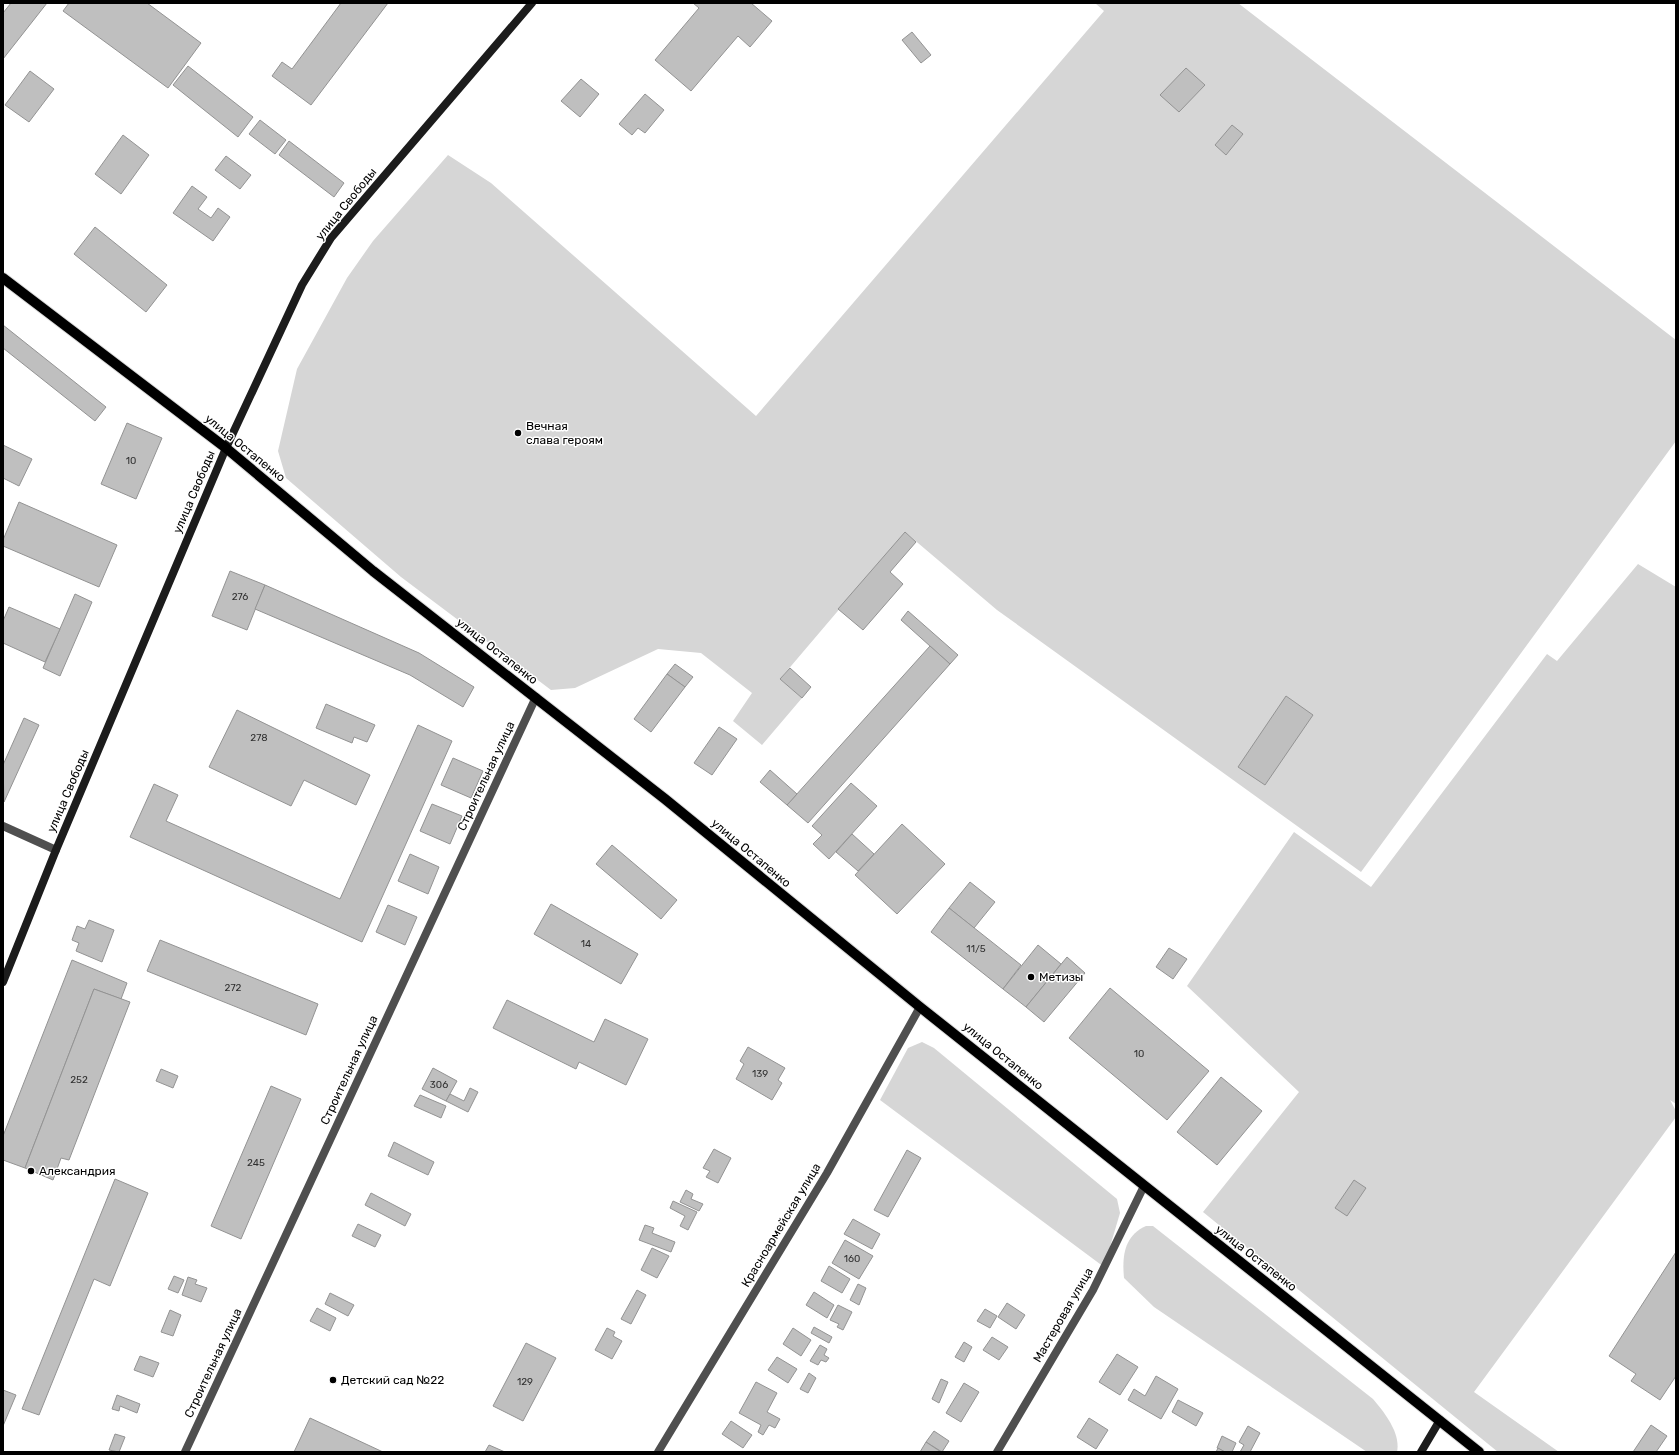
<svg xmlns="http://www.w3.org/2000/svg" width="1679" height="1455" viewBox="0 0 1679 1455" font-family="Rubik,sans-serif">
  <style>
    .green { fill: #d6d6d6 }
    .building { fill: #bfbfbf; stroke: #939393 }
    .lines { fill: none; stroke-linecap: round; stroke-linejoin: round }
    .primary-casing { stroke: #dbdbdb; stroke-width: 12 }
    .street { stroke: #4f4f4f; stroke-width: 8 }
    .secondary { stroke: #1c1c1c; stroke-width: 8 }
    .primary { stroke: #000; stroke-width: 10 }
    .poi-dot { fill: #000; stroke: #fff; stroke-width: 1.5 }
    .labels { text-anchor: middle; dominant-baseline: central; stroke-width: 3; stroke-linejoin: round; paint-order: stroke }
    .number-label { font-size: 10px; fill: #303030 }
    .street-label { font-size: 12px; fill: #000; stroke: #fff }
    .poi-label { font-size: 12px; fill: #000; stroke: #fff; text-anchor: start }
  </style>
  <rect width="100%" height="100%" fill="#fff"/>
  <g class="green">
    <polygon points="1095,3 1238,3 1676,340 1676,441 1361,872 997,610 905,532 780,679 802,698 762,745 733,721 752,693 701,653 658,649 575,688 551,690 401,577 286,478 278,451 297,369 347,278 373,241 448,155 491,183 756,416 1104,11"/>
    <polygon points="1638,564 1676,587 1676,1104 1670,1100 1676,1111 1676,1117 1474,1392 1559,1452 1498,1452 1203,1212 1299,1092 1187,986 1294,832 1371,887 1547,654 1557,661"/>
    <polygon points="922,1042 934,1048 1117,1199 1120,1213 1104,1267 880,1100 908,1048"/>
    <path d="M 1146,1226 L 1153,1226 L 1373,1399 C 1384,1412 1401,1433 1397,1452 L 1367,1452 L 1154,1307 L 1124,1278 C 1122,1256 1124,1236 1146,1226 Z"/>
  </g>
  <g class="building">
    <polygon points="11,3 47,3 3,59 3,13"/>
    <polygon points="69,3 147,3 201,43 168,88 63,11"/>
    <polygon points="341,3 388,3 311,105 272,76 282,62 292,69"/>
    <polygon points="693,3 751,3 772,21 750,47 738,36 691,91 655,60 699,8"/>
    <polygon points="912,32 931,55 921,63 902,40"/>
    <polygon points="188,66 253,117 238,137 173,85"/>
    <polygon points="1186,68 1205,85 1179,112 1160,95"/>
    <polygon points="30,71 54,89 29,122 5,105"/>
    <polygon points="581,79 599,94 580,117 561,101"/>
    <polygon points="645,94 664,110 645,133 638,128 632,135 619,124"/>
    <polygon points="260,120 286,140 275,154 249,134"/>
    <polygon points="1232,125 1243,134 1226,155 1215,145"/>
    <polygon points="123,135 149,155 121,194 95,174"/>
    <polygon points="289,141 344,183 334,197 279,155"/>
    <polygon points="226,156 251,175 240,189 215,170"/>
    <polygon points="192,186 207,197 198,209 211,218 218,208 230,217 213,241 173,213"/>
    <polygon points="95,227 167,285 146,312 74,254"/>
    <polygon points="3,325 106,407 95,421 3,348"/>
    <polygon points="127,423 162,438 136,499 101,484"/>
    <polygon points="3,445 32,459 19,486 3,478"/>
    <polygon points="19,502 117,545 99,587 3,546 3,540"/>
    <polygon points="905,532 916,542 890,572 903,584 863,630 838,609"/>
    <polygon points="230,571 265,585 247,630 212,616"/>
    <polygon points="265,585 419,653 474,687 463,707 410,675 255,609"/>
    <polygon points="75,594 92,602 60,676 43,668"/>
    <polygon points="9,607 60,629 45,662 3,643 3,621"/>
    <polygon points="908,611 958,655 950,664 901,620"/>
    <polygon points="930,646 950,664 808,823 787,805"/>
    <polygon points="675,664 693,677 685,687 667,674"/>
    <polygon points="790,668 811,687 802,698 780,679"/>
    <polygon points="667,674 685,687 651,732 634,719"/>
    <polygon points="1286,696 1313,715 1265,785 1238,767"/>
    <polygon points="326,704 375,725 367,742 354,737 352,743 316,728"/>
    <polygon points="237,710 370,775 356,805 304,780 291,806 209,767"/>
    <polygon points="24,718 39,725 4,802 3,765"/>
    <polygon points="418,725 452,741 362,942 130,837 154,784 178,795 166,821 340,899"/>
    <polygon points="719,727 737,739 712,775 694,763"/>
    <polygon points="453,758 483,771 471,798 441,785"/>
    <polygon points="770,770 797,794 787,805 760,782"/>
    <polygon points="851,783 877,806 829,859 813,844 822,835 812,826"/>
    <polygon points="432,804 462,816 450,844 420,831"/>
    <polygon points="902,824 945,864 897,914 855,875"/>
    <polygon points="852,834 874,854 858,871 836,852"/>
    <polygon points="612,845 677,900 661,919 596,864"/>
    <polygon points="410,854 439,867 428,894 398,881"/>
    <polygon points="970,882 995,902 974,928 949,908"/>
    <polygon points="551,904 638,954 621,984 534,934"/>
    <polygon points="388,905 417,917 405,945 376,932"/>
    <polygon points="949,908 1021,965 1003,989 931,932"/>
    <polygon points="89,920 114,930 102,962 76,951 79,943 72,940 77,926 85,929"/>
    <polygon points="160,940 318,1004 306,1035 147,971"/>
    <polygon points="1038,945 1061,964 1026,1007 1003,989"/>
    <polygon points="1169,948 1187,959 1173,979 1156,967"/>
    <polygon points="1067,957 1085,973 1044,1022 1026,1007"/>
    <polygon points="72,960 127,983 121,999 94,989 25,1168 3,1160 3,1136"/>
    <polygon points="1110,988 1209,1071 1167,1120 1069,1038"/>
    <polygon points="94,989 130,1002 69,1160 61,1158 53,1180 25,1168"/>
    <polygon points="507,1000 594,1042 605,1019 648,1039 626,1085 579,1062 576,1069 493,1028"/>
    <polygon points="748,1047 785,1068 778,1080 782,1083 772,1100 736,1079 744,1064 740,1061"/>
    <polygon points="433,1068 457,1081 446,1101 422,1089"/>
    <polygon points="161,1069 178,1076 173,1088 156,1081"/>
    <polygon points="1221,1077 1262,1111 1217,1165 1177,1132"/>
    <polygon points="271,1086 301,1099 241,1239 211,1226"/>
    <polygon points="470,1088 478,1092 468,1112 446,1101 450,1094 464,1101"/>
    <polygon points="420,1095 446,1106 441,1118 414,1106"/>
    <polygon points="394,1142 434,1162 428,1175 388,1156"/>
    <polygon points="714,1149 731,1158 718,1183 706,1177 710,1171 703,1168"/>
    <polygon points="907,1150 921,1158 888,1217 874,1210"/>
    <polygon points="115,1179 148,1193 110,1286 94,1279 39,1415 22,1409"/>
    <polygon points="1354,1180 1366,1188 1347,1216 1335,1208"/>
    <polygon points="686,1190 693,1194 691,1199 703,1204 699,1211 680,1202"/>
    <polygon points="371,1193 411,1214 405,1226 365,1205"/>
    <polygon points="673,1201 697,1212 688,1230 680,1226 685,1216 670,1208"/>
    <polygon points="853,1219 880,1234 872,1249 844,1234"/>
    <polygon points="358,1224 381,1235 375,1247 352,1236"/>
    <polygon points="645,1225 654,1228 652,1233 675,1242 671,1252 639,1240"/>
    <polygon points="845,1240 873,1256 859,1279 832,1263"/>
    <polygon points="652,1248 669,1256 657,1278 641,1270"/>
    <polygon points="1676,1252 1676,1376 1660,1400 1631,1381 1636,1374 1609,1356"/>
    <polygon points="829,1266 850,1279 842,1293 821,1281"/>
    <polygon points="174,1276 184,1280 178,1293 168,1289"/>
    <polygon points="188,1277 197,1280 195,1284 207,1288 201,1302 182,1295"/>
    <polygon points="858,1284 866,1288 859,1305 850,1300"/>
    <polygon points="637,1290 646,1295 631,1324 621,1319"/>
    <polygon points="814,1292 834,1305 827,1318 806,1305"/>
    <polygon points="330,1293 354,1305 348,1316 325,1304"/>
    <polygon points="1007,1303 1025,1315 1016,1329 998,1317"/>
    <polygon points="838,1305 852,1312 843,1330 837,1327 839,1324 830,1320"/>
    <polygon points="317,1308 336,1318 330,1331 310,1321"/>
    <polygon points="985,1309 997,1316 990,1328 977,1321"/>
    <polygon points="170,1310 181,1315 173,1336 161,1332"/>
    <polygon points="814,1327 832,1337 829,1343 811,1333"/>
    <polygon points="607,1328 615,1332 613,1336 622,1341 612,1359 595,1350"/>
    <polygon points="793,1328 811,1340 801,1356 783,1344"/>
    <polygon points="992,1337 1008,1347 999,1360 983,1350"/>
    <polygon points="964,1342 972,1347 964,1362 955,1357"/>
    <polygon points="526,1343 556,1358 523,1421 493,1406"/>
    <polygon points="820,1345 827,1349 824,1355 829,1358 826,1362 821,1360 818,1365 810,1361"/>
    <polygon points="1117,1354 1138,1367 1120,1395 1099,1382"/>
    <polygon points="140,1356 159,1363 153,1377 134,1370"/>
    <polygon points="777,1357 797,1369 788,1383 768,1370"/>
    <polygon points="809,1373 816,1378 808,1393 800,1389"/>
    <polygon points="1156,1376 1178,1389 1161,1419 1128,1400 1134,1389 1145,1396"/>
    <polygon points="941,1379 948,1382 939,1403 932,1399"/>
    <polygon points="756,1382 777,1393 767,1412 780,1419 775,1428 769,1425 763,1435 758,1432 761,1425 739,1413"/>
    <polygon points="964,1383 979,1392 961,1422 946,1413"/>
    <polygon points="3,1390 16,1395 3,1426"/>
    <polygon points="117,1395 140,1404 137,1413 120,1406 119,1411 112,1409"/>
    <polygon points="1178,1400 1203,1413 1196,1426 1172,1412"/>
    <polygon points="310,1418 383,1452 294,1452"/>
    <polygon points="1089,1418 1108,1430 1096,1449 1077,1437"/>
    <polygon points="731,1421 752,1435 743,1448 722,1434"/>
    <polygon points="1651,1425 1667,1436 1656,1452 1633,1452"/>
    <polygon points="1248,1426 1260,1433 1250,1452 1240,1452 1244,1445 1239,1442"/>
    <polygon points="934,1431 949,1441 942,1452 926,1442"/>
    <polygon points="115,1434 125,1437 119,1452 109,1450"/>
    <polygon points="1222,1436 1236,1443 1232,1452 1225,1452 1217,1448"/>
    <polygon points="926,1442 941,1452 920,1452"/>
    <polygon points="489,1445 505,1452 485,1452"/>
    <polygon points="1218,1448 1225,1452 1216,1452"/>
  </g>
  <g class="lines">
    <defs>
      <polyline id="primary" points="3,278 226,448 373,571 665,799 920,1007 1479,1452"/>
    </defs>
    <use href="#primary" class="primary-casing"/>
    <g class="street">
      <polyline points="3,826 56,850"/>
      <polyline points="185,1452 536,697"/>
      <polyline points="658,1452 827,1173 920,1007"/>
      <polyline points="997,1452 1093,1290 1144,1186"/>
    </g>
    <g class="secondary">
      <polyline points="3,982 56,850 226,448 302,285 331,238 532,3"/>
      <polyline points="1421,1452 1440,1420"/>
    </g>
    <use href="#primary" class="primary"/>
  </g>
  <g class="poi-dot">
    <circle cx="518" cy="433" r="4"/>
    <circle cx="1031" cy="977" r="4"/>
    <circle cx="31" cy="1171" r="4"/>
    <circle cx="333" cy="1380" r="4"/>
  </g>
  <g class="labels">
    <g class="number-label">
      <text x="131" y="461">10</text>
      <text x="240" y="597">276</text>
      <text x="259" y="738">278</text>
      <text x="586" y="944">14</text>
      <text x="976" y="949">11/5</text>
      <text x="233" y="988">272</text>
      <text x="1139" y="1054">10</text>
      <text x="760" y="1074">139</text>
      <text x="79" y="1080">252</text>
      <text x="439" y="1085">306</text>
      <text x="256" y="1163">245</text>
      <text x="852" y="1259">160</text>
      <text x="525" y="1382">129</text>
    </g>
    <g class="street-label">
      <text transform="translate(346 204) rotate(-51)">улица Свободы</text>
      <text transform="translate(245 448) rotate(39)">улица Остапенко</text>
      <text transform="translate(194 492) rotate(-67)">улица Свободы</text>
      <text transform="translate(497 651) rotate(38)">улица Остапенко</text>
      <text transform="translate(486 776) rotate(-65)">Строительная улица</text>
      <text transform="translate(68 791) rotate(-67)">улица Свободы</text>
      <text transform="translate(751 853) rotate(40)">улица Остапенко</text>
      <text transform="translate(1003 1056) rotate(39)">улица Остапенко</text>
      <text transform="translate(349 1070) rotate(-65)">Строительная улица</text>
      <text transform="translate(781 1225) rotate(-59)">Красноармейская улица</text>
      <text transform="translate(1256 1258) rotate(38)">улица Остапенко</text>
      <text transform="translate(1063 1315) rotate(-60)">Мастеровая улица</text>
      <text transform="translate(213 1363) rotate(-65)">Строительная улица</text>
    </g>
    <g class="poi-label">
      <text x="526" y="426">Вечная<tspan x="526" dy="14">слава героям</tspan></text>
      <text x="1039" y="977">Метизы</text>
      <text x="39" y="1171">Александрия</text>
      <text x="341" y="1380">Детский сад №22</text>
    </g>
  </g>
  <rect width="1679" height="1455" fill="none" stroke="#000000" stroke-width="8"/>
</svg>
